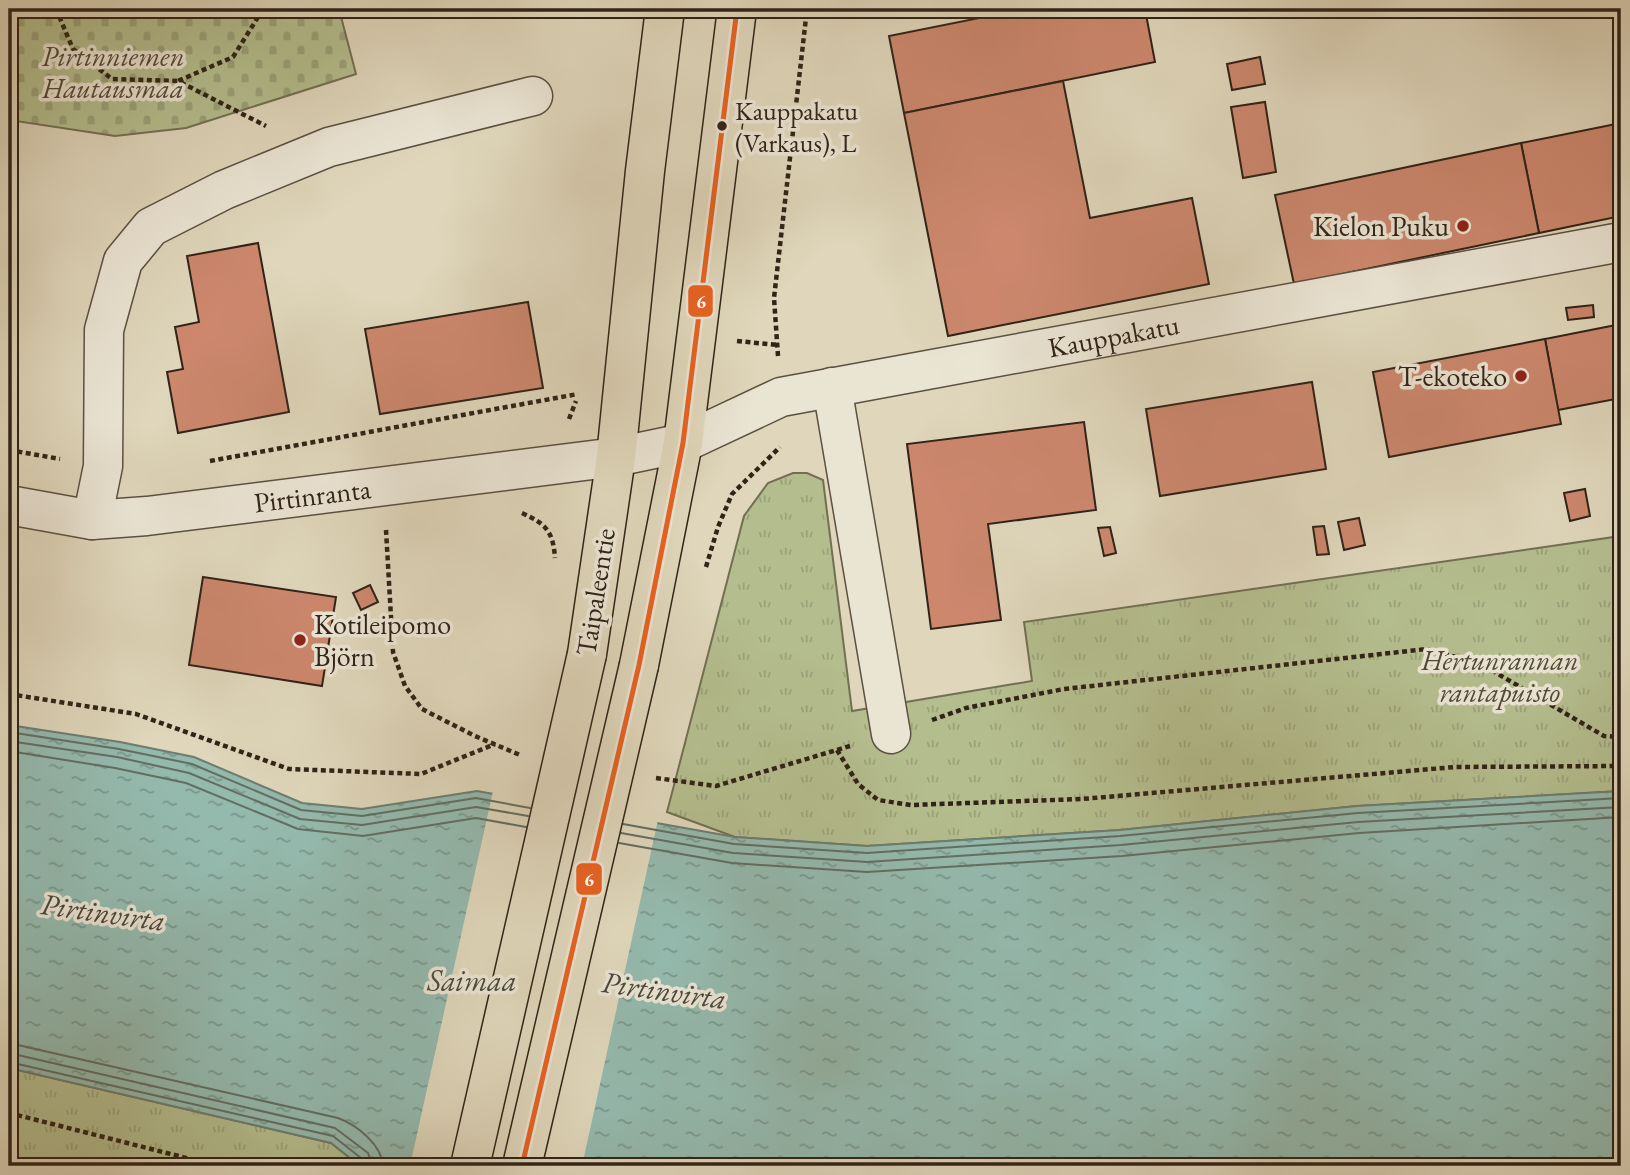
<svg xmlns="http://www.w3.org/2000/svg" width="1630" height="1175" viewBox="0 0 1630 1175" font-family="'EB Garamond',serif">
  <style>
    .cemetery { fill: url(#cemetery-stones); stroke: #727052; stroke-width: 2 }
    .park { fill: url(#park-tufts); stroke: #727052; stroke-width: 2 }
    .water { fill: url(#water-ripples); stroke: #6c7d71; stroke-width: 2 }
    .pier { fill: #dfd6bb }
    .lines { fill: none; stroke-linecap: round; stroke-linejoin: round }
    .shore { stroke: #626e62; stroke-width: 2 }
    .building { fill: #cc876d; stroke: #302317; stroke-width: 2 }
    .minor-casing { stroke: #5c5040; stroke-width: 41 }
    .highway-casing { stroke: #302317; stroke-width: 41 }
    .path { stroke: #302317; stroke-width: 4.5; stroke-dasharray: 5 3.5; stroke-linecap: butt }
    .minor { stroke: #eae4d3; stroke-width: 38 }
    .highway { stroke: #dfd6bb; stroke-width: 38 }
    .highway-bridge-casing { stroke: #302317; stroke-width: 41; stroke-linecap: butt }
    .highway-bridge { stroke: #dfd6bb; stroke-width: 38 }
    .bus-1-casing { stroke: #eae4d3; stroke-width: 10 }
    .bus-1 { stroke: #e86221; stroke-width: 5 }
    .bus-dot { fill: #302317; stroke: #eae4d3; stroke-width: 2.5 }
    .poi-dot { fill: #8f2418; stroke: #eae4d3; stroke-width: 2.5 }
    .labels { text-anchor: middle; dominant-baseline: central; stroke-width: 7; stroke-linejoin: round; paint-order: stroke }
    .bus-label { font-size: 26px; fill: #302317; stroke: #eae4d3; text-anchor: start }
    .park-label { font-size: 28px; font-style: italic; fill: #514a35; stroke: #eae4d3 }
    .poi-label { font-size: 28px; fill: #302317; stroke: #eae4d3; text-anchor: end }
    .street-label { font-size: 28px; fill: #302317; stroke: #eae4d3 }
    .water-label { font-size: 30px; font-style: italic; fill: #49483c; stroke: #eae4d3 }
    .line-badge { stroke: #eae4d3; stroke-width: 2.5 }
    .badge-label { font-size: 19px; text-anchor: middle; font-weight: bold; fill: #fff }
  </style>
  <defs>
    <pattern id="cemetery-stones" width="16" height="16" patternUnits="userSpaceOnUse" patternTransform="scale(1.75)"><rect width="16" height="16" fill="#b4bd8e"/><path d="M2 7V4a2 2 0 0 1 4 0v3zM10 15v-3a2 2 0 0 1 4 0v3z" fill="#9ba27a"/></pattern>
    <pattern id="park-tufts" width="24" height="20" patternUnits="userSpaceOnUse" patternTransform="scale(1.75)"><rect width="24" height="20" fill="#b4bd8e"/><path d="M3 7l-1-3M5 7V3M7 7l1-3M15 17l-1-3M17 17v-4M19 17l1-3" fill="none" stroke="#9ba27a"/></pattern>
    <pattern id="water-ripples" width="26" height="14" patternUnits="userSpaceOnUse" patternTransform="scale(1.75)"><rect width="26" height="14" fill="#94b9ad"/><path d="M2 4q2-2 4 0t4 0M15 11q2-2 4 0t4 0" fill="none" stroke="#79968c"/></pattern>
  </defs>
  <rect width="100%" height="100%" fill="#dfd6bb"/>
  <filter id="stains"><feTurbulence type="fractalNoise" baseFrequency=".00286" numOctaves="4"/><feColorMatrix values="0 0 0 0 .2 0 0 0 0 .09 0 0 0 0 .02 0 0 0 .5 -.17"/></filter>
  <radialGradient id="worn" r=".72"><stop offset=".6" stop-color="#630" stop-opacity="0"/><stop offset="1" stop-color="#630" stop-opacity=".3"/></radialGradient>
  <polygon class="cemetery" points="9,9 339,9 356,74 186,128 115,136 9,120"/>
  <g class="park">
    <polygon points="793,473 807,473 823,480 852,711 1032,681 1024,622 1621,536 1621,791 1357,806 1120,830 867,846 735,837 667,812 744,516 768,483"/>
    <polygon points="9,1068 331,1143 360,1166 9,1166"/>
  </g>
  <polygon class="water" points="9,725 120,742 194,757 302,803 362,809 477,791 735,837 867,846 1120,830 1357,806 1621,791 1621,1166 360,1166 331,1143 9,1068"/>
  <polygon class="pier" points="493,791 658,820 582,1166 410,1166"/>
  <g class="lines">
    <g class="shore">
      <polyline points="9,732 119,749 192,764 301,810 362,816 476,798 530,808"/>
      <polyline points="9,741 117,757 189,773 300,819 362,825 476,807 528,816"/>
      <polyline points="9,751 115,768 186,783 298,829 363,836 476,818 526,827"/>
      <polyline points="623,824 734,844 867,853 1120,836 1358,813 1621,798"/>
      <polyline points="621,833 733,853 867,862 1121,845 1358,822 1621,807"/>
      <polyline points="619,843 732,863 867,872 1122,856 1359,833 1621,817"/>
      <path d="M 9,1043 L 338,1118 C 357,1125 382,1145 383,1166"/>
      <polyline points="9,1053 335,1128 368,1153 372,1166"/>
      <polyline points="9,1062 333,1136 361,1158 363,1166"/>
    </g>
  </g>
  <g class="building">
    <polygon points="1024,9 1145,9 1155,62 904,113 889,36"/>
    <polygon points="1260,57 1265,84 1232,90 1227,64"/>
    <polygon points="1063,81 1090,218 1192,198 1209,284 948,336 904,113"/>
    <polygon points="1265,102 1276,172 1243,178 1231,107"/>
    <polygon points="1621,123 1621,216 1539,233 1521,143"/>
    <polygon points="1521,143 1539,233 1294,284 1275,195"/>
    <polygon points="258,243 289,412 178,433 167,372 183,369 175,327 199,322 187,256"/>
    <polygon points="528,302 543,388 380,414 365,329"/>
    <polygon points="1593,305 1594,317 1568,320 1566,308"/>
    <polygon points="1621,324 1621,398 1558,410 1545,339"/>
    <polygon points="1545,339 1561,424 1389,457 1373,372"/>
    <polygon points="1312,382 1326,469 1160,496 1146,409"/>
    <polygon points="1084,422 1096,510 988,524 1001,620 931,629 907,444"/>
    <polygon points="1585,489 1590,516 1570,521 1564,493"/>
    <polygon points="1359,518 1365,545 1344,550 1338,522"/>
    <polygon points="1324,526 1329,554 1317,555 1313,527"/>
    <polygon points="1110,527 1116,553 1104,556 1098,528"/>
    <polygon points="203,577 336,597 322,686 189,665"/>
    <polygon points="370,585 378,602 361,610 353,593"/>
  </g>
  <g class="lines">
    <defs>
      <g id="minor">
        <polyline points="832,387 891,734"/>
        <path id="s1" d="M 9,505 L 92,520 L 147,516 L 616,457 L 683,443 L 781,397 L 1621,242"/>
        <polyline points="92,520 103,466 104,330 123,261 151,227 224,190 329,147 533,96"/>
      </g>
      <g id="highway">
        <polyline points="587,654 616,457 645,171 665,9"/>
        <polyline points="639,665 683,443 737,9"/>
      </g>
    </defs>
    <use href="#minor" class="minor-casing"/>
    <use href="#highway" class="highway-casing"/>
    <g class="path">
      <polyline points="56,9 73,49 112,79 178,81"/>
      <polyline points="259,9 260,14 233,57 178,81 266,126"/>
      <polyline points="737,341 778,345"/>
      <polyline points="778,356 774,298 807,9"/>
      <polyline points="569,419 576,401"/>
      <polyline points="9,450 60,459"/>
      <polyline points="210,461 578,394"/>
      <path d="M 522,513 C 546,524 553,531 555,558"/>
      <polyline points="386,530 393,652 405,686 422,709 475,736 520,755"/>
      <polyline points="706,567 718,527 732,494 780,447"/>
      <polyline points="9,694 136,714 289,769 421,774 495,744"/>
      <polyline points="932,720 966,708 1064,689 1427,649 1481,664 1604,736 1621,737"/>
      <polyline points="837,750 858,784 878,800 911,805 1082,799 1455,767 1621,766"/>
      <polyline points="656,778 716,786 850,746"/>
      <polyline points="9,1113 218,1166"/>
    </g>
    <use href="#minor" class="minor"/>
    <use href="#highway" class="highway"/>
    <defs>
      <g id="highway-bridge">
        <polyline points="470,1166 587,654"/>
        <polyline points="522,1166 639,665"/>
      </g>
    </defs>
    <use href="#highway-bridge" class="highway-bridge-casing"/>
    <use href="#highway-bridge" class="highway-bridge"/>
    <defs>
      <polyline id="bus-1" points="522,1166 639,665 683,443 737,9"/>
    </defs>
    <use href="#bus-1" class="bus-1-casing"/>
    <use href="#bus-1" class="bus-1"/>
  </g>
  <circle class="bus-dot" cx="722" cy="126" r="6"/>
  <g class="poi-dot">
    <circle cx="1463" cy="226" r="7"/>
    <circle cx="1521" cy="376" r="7"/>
    <circle cx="300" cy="640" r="7"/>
  </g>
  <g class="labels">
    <g class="bus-label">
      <text x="735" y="111">Kauppakatu<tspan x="735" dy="32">(Varkaus), L</tspan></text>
    </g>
    <g class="park-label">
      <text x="113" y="56">Pirtinniemen<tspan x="113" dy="32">Hautausmaa</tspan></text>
      <text x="1500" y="660">Hertunrannan<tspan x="1500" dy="32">rantapuisto</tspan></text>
    </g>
    <g class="poi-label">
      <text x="1449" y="226">Kielon Puku</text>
      <text x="1507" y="376">T-ekoteko</text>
      <text x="314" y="624" text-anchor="start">Kotileipomo<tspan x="314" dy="32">Björn</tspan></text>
    </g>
    <g class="street-label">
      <text stroke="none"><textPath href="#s1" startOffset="1127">Kauppakatu</textPath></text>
      <text stroke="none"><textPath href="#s1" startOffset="306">Pirtinranta</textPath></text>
      <text transform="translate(595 592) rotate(-81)">Taipaleentie</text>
    </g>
    <g class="water-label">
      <text transform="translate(103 912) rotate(8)">Pirtinvirta</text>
      <text x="472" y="980">Saimaa</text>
      <text transform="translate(664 990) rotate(8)">Pirtinvirta</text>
    </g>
  </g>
  <g class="line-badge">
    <rect x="687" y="284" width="27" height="34" rx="7" fill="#e86221"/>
    <rect x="575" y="862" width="28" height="34" rx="7" fill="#e86221"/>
  </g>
  <g class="badge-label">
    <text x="701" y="308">6</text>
    <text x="589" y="886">6</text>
  </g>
  <rect width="1630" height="1175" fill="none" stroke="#dfd6bb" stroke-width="35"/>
  <rect x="10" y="10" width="1609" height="1154" fill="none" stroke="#302317" stroke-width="3.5"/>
  <rect x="18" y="18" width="1595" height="1140" fill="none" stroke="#302317" stroke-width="2"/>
  <rect width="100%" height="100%" filter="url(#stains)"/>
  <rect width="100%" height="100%" fill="url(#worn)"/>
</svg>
